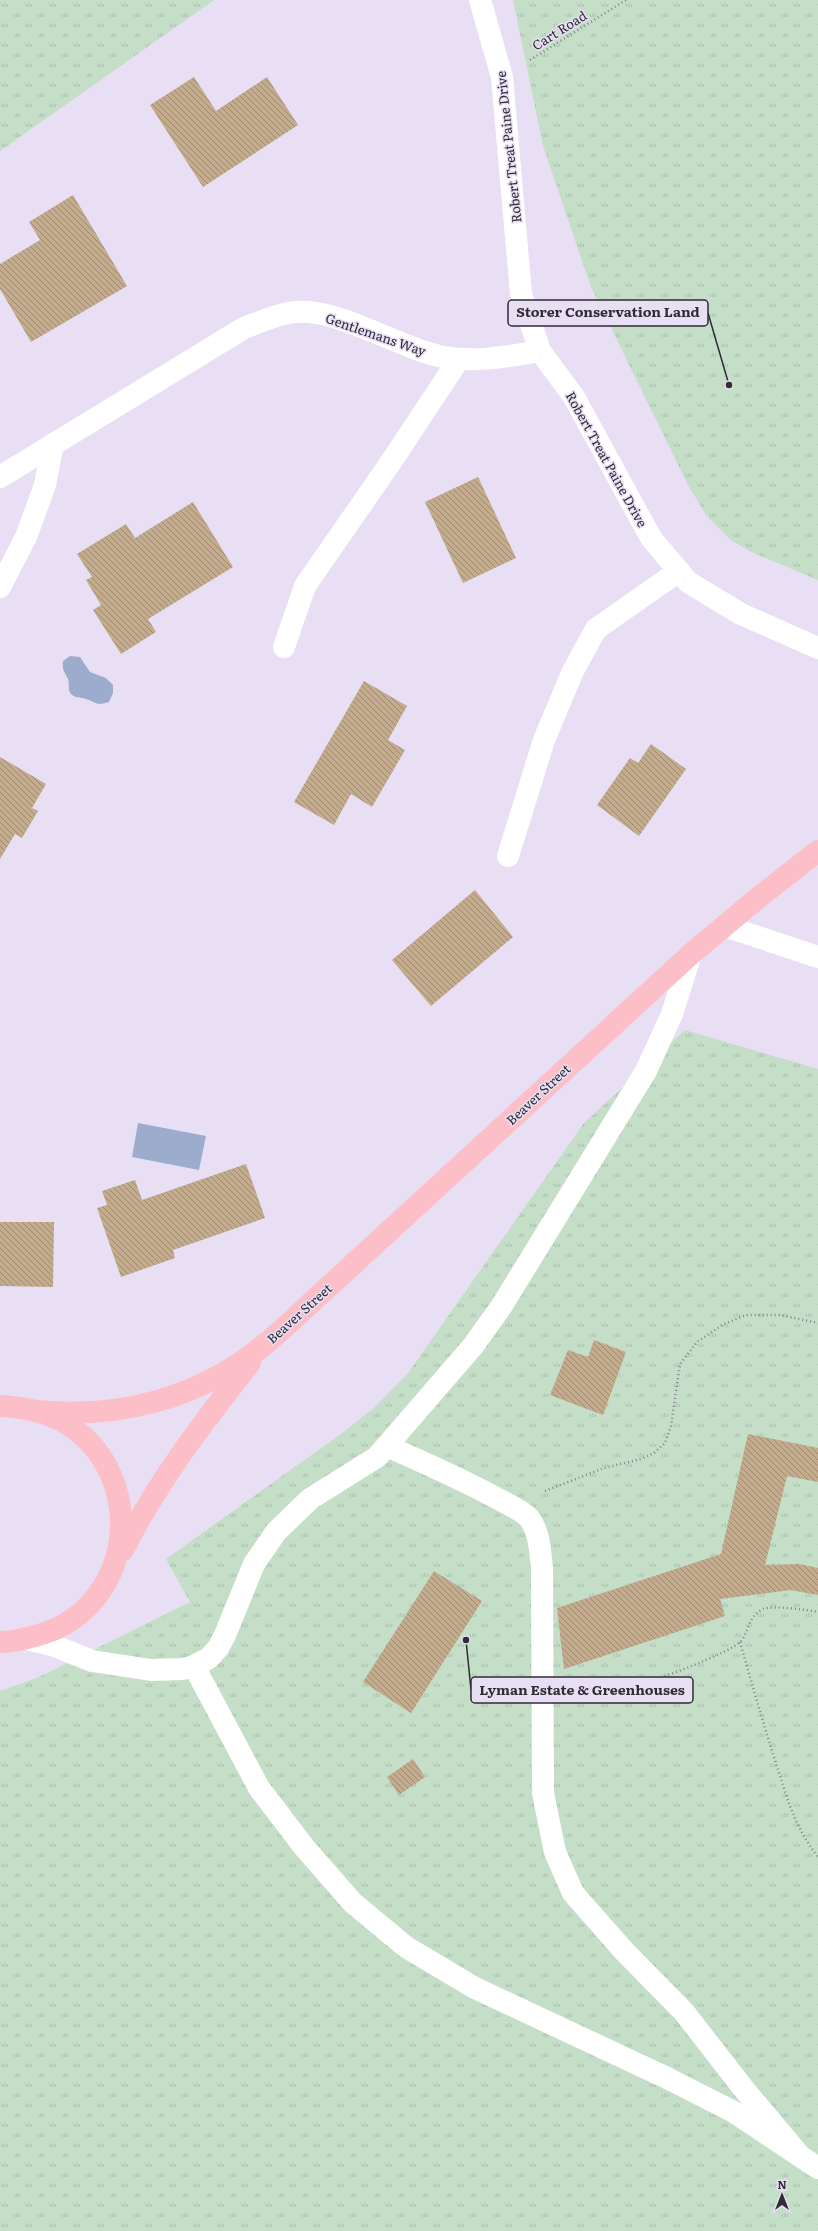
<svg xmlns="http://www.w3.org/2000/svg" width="818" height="2231" viewBox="0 0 818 2231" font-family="Literata,serif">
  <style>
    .park { fill: url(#park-tufts) }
    .water { fill: #9baccd }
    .building { fill: url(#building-back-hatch) }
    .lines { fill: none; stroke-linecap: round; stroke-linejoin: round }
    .path { stroke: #87818f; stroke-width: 2.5; stroke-dasharray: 1 3; stroke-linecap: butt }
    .minor { stroke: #fff; stroke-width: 22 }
    .major { stroke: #fcbfc7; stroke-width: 22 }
    .labels { text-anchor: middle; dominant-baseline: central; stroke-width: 3; stroke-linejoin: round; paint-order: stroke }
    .street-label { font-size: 13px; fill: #2f2c34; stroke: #e8dff4 }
    .leader { fill: none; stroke: #2f2c34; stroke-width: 1.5 }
    .callout-dot { fill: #2f2c34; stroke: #e8dff4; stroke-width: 1.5 }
    .callout { fill: #e8dff4; stroke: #2f2c34; stroke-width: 1.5 }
    .callout-label { font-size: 14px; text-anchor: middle; font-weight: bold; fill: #2f2c34 }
  </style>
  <defs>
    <pattern id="park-tufts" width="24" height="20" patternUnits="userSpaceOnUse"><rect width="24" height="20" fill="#c4dec7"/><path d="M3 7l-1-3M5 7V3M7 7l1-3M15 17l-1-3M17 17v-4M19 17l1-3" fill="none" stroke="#a9bfac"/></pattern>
    <pattern id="building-back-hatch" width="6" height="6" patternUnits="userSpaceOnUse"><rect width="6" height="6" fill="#c3ab8b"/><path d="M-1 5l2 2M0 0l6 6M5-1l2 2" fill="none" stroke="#9f8b72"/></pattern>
  </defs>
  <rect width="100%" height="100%" fill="#e8dff4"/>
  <g class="park">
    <polygon points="0,0 214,0 0,151"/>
    <polygon points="513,0 818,0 818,580 751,552 731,540 706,515 687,483 591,287 543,146"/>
    <polygon points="685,1030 818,1069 818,2231 0,2231 0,1691 37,1678 190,1602 166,1559 345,1431 376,1406 408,1373 584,1123"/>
  </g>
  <g class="water">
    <path d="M 70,656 L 80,657 L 90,672 L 106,678 L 113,685 L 113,693 L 109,702 C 96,706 98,703 86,699 C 81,697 76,699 71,694 C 67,689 70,684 68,679 C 64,671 62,670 63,661 Z"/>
    <polygon points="138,1123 206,1136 199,1170 132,1157"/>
  </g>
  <g class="building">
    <polygon points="194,77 216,111 267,77 298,125 203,187 150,105"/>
    <polygon points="73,195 127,286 31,342 0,289 0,264 40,240 29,222"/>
    <polygon points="478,477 516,558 463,583 425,502"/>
    <polygon points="193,502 233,567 148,619 156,632 121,654 93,610 101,605 86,580 92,577 77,554 126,524 135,538"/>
    <polygon points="364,681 407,706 388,740 405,750 372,807 351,794 334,825 294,802"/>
    <polygon points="651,744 686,769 639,836 597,805 630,758 638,763"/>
    <polygon points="0,757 46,784 32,808 38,811 22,838 15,834 0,859"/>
    <polygon points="475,890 513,937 431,1006 392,960"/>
    <polygon points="246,1164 265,1218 173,1250 175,1258 121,1277 97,1208 107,1205 102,1191 135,1180 142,1200"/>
    <polygon points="0,1222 54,1222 53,1287 0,1286"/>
    <polygon points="594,1340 626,1352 603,1415 550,1395 568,1350 588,1357"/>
    <polygon points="748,1434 818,1448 818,1482 787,1476 765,1565 799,1564 818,1568 818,1595 791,1590 720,1599 725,1616 564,1669 557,1608 721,1554"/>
    <polygon points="434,1571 482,1601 411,1713 363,1682"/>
    <polygon points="413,1759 425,1777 399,1795 387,1777"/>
  </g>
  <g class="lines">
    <g class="path">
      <polyline points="530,60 626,0"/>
      <polyline points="545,1491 604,1468 641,1459 654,1453 665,1443 671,1426 680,1364 697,1342 722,1325 746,1315 780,1315 818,1323"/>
      <path d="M 740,1642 C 751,1681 762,1719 774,1757 C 787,1796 792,1823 818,1857"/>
      <path d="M 572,1684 C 583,1686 594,1691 605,1692 C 624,1694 723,1656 739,1643 C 750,1633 746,1618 763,1609 C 773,1605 807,1610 818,1612"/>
    </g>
    <g class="minor">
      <polyline points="480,0 502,77 521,294 540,351 574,397 651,538 688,582 741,614 818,648"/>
      <path d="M 0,477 L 244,328 C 258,323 273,316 288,313 C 335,304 398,349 444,357 C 476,363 509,356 540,351"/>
      <polyline points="0,587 26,537 45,485 53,444"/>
      <polyline points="284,647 305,586 393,459 459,359"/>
      <polyline points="508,856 544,740 573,671 596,629 679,571"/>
      <polyline points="725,926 818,957"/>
      <path d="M 387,1446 C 424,1463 462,1479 498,1499 C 508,1504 521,1510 529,1518 C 540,1532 540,1552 542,1568 L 543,1793 L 555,1852 L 573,1893 L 624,1951 L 684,2012 L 743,2088 L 801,2157"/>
      <polyline points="26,1639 52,1645 92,1661 151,1670 183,1669 194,1666 209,1658 218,1648 225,1635 254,1564 276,1532 310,1499 377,1457 473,1346 501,1307 646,1071 672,1014 691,954"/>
      <polyline points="194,1666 259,1788 304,1847 353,1903 406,1947 475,1988 665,2077 734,2112 818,2168"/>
    </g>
    <g class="major">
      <path d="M 0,1406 C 23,1407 46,1411 67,1424 C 149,1476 135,1605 42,1634 C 28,1638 14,1642 0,1642"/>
      <path d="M 36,1411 C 118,1419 199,1399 264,1345 C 285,1328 305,1308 325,1290 L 691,954 L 759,897 L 818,851"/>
      <path d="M 123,1550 C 157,1483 203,1422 250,1363"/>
    </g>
  </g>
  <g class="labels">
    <g class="street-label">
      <text transform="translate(559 30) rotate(-32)">Cart Road</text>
      <text transform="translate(508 147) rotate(-96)">Robert Treat Paine Drive</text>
      <text transform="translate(376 334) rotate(19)">Gentlemans Way</text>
      <text transform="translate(607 459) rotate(61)">Robert Treat Paine Drive</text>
      <text transform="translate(538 1094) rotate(-43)">Beaver Street</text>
      <text transform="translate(299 1313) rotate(-42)">Beaver Street</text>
    </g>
  </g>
  <path class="leader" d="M729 385L708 313M466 1640L471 1690"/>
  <g class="callout-dot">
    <circle cx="729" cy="385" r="4"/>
    <circle cx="466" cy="1640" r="4"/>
  </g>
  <g class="callout">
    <rect x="508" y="300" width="200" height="26" rx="4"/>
    <rect x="471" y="1677" width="222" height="26" rx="4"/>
  </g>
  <g class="callout-label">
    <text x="608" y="317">Storer Conservation Land</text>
    <text x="582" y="1695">Lyman Estate &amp; Greenhouses</text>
  </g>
  <g transform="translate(782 2195)" stroke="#e8dff4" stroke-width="3" paint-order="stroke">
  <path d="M0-3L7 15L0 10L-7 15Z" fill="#2f2c34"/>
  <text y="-6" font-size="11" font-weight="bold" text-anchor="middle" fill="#2f2c34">N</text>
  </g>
</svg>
